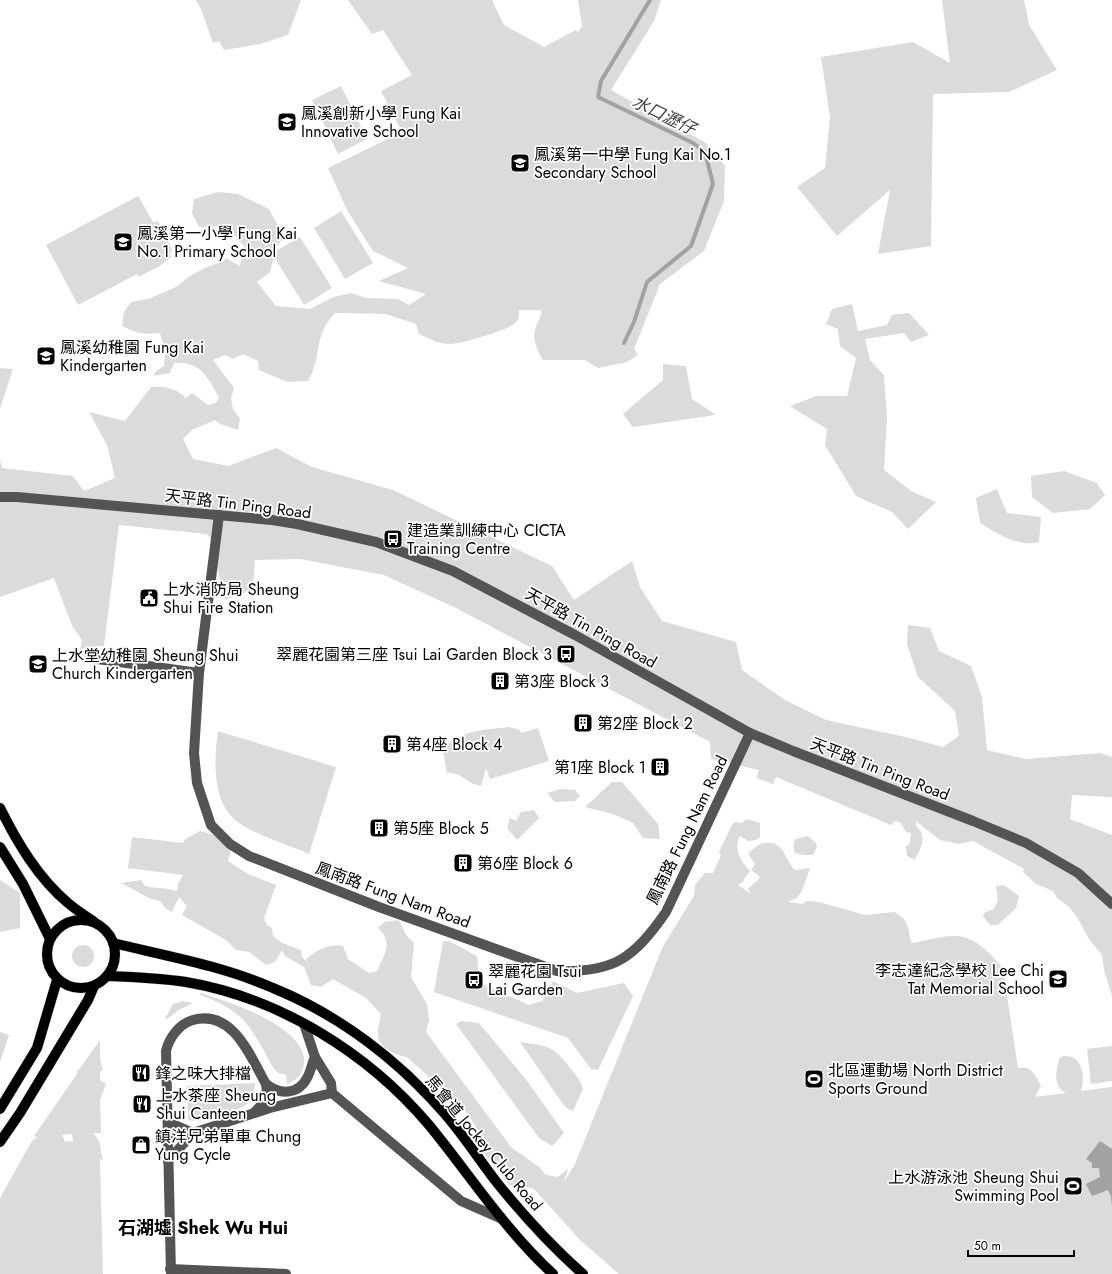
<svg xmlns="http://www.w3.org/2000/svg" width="1112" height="1274" viewBox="0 0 1112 1274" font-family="Jost,'Noto Sans SC',sans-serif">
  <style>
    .green { fill: #dbdbdb; fill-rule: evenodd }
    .water { fill: #a2a2a2 }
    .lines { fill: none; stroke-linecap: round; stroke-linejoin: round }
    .stream { stroke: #a2a2a2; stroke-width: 4 }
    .major-casing { stroke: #dbdbdb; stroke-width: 11 }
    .minor { stroke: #545454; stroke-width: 10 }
    .major { stroke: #000; stroke-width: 10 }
    .labels { text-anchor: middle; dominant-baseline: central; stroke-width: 3.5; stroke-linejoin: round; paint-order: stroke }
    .poi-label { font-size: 16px; fill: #000; stroke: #fff; text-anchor: start }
    .street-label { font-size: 16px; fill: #000; stroke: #fff }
    .water-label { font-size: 17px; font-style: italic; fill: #434343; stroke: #fff }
    .quarter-label { font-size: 18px; font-weight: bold; fill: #000; stroke: #fff }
  </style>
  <rect width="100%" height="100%" fill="#fff"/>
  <g class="green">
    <polygon points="196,0 301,0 288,35 260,44 224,50 219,41 213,43 201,9"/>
    <path d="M 348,0 L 492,0 L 504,25 L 544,47 L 576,30 L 578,32 L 582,26 L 578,0 L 661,0 L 654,21 L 611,90 L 706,143 L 725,166 L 724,201 L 704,251 L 660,284 L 634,349 L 638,355 L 627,362 L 598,368 L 585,360 L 543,360 C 538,352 532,340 535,330 C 536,322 542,319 541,310 L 519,310 C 519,316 519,320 514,324 C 505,331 463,343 451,344 C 440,344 429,339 419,334 L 416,324 L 386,314 L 335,313 C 313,335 322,358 308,381 L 287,382 L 259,370 L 258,361 L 243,354 L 233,359 L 225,355 L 213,360 L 234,388 L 231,398 L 233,409 L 240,419 L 238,430 L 220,424 L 215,420 L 192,430 L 183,439 L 193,459 L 228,466 L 276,448 L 312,467 L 393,490 L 552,566 L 574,600 L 632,561 L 640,587 L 662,621 L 736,642 L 742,670 L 785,700 L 826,720 L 910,738 L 943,747 L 959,736 L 955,711 L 918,677 L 907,644 L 908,625 L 930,628 L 939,651 L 971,666 L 982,697 L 987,750 L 1026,759 L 1100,753 L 1112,757 L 1112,797 L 1072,795 L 1070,819 L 1112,835 L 1112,996 L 1104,970 L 1102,955 L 1089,939 L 1077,917 L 1068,906 L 1057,898 L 1053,891 L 1036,884 L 1023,872 L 1024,869 L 973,841 L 959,844 L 940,840 L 916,821 L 916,826 C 928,837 921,847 915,860 L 907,856 L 906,847 L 910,843 L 911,833 L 906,832 L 900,822 L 895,821 L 891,825 L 776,777 L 773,784 L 756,778 L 759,770 L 711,759 L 710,742 L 458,609 L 384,575 L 300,559 L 255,560 L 253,589 L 225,600 L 210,537 L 206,534 L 119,525 L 104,646 L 80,649 L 82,640 L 72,626 L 54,578 L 0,597 L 0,460 L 2,468 L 73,476 L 84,491 L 115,478 L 107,445 L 89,412 L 125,421 L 151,387 C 165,386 176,388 186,398 L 192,393 L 208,405 L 216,403 L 219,397 C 208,378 200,360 174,363 L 170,373 L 153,376 L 156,371 L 164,366 L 165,351 L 160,333 C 145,335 136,333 122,326 L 124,312 L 131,302 L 151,298 L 178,286 L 188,277 L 207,267 L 224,261 L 226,258 L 240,266 L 244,246 L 226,226 L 199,227 L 192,213 L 194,199 L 218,192 L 238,194 L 269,209 L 284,237 L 274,250 L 274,252 L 300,237 L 332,288 L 304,305 L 274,257 L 270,272 L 257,282 L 276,306 L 310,309 L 333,297 L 351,293 L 366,298 L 398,299 L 409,305 L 426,294 L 379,281 L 408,268 L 373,251 L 347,210 L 328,168 L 402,132 L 381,91 L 412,75 L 383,30 L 372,34 Z"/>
    <polygon points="942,0 1024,0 1029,25 1057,70 1009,92 933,94 931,246 878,254 890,190 837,236 797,187 825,168 830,117 821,57 913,42 950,63"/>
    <polygon points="341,86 367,139 338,154 312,100"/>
    <polygon points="138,196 153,222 158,221 172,249 170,254 171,257 160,266 138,277 137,274 78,305 46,245"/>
    <polygon points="341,211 373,263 345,279 314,228"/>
    <polygon points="852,304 858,331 887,325 892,315 909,313 929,335 911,342 904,333 865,339 870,360 884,375 887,418 884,470 911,491 936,502 908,529 892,512 856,496 825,445 827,429 790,406 816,396 847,396 856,358 840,346 838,329 826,324 832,309"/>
    <polygon points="663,364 686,366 692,399 716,415 633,427 623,414 663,380"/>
    <polygon points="0,368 13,369 0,409"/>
    <polygon points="1064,471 1097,483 1105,495 1090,509 1053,513 1032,497 1031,476"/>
    <path d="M 997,489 L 1007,513 L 1041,517 L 1039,542 C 1019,548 996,533 980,523 L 976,498 Z"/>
    <path d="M 509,727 L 520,730 L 521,733 L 538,728 L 549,761 L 490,779 L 486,768 L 481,786 C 465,783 464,773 447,773 L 443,751 C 457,729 487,730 509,727 Z"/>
    <path d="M 218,731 L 336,767 L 309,854 C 289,845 249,833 234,819 C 212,798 214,759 218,731 Z"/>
    <polygon points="612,782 622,782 658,824 660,839 643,838 633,823 613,814 585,807"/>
    <polygon points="560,789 575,790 580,796 575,801 555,802 547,793"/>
    <polygon points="534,810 539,818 517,840 507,828 510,818 516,821 521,812"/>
    <path d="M 747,819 L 760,823 L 760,837 L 756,840 L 748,841 L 740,836 C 733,849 741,862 750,871 L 746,876 L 743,882 L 738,885 L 751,894 L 748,889 L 760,878 L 758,875 L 751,870 L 755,864 L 748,854 C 753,849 758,843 766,843 C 785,841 784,860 795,870 L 810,868 L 802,891 L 797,898 L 788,902 L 803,904 L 806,901 L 819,902 L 865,915 L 895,912 C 913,924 906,928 912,943 C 925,941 940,936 953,936 C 974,935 992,954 1003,969 L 1018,1068 C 1031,1065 1035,1074 1041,1086 L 1035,1097 L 1066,1093 C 1052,1087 1056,1069 1060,1057 C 1081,1051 1086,1076 1081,1091 L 1112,1087 L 1112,1274 L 619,1274 L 580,1240 L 533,1188 L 509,1185 L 481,1149 L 478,1130 L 464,1109 L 407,1057 C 397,1055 379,1049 378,1036 C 377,1030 380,1020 381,1014 L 366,998 L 333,979 L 321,987 L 311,985 L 304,967 L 285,956 L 282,950 L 275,962 L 266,965 L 249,952 L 236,950 L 226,940 L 182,915 L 187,906 L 179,897 L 172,912 L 166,909 L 160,901 L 151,899 L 121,883 L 141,880 L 145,886 C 156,889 166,887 177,891 L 178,884 L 183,875 L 128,868 L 132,837 L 183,843 L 184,840 L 200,831 L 214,835 L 231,849 L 228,861 L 248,874 L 276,885 L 264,918 L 267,925 L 272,928 L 273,936 L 282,943 L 301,950 L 302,957 L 309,964 L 306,960 C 317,949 328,944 343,946 L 348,959 L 369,973 L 377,971 C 384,955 394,943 378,928 L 384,922 L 399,920 L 406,935 L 414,943 L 411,977 L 427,1004 L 429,1020 L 426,1032 L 511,1147 L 539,1167 L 546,1175 L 558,1177 L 568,1169 L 564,1182 L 575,1164 L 596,1112 L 663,946 L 694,896 L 695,885 L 705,873 L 713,873 L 721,855 L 719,852 L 732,825 L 735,822 L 741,823 Z"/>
    <polygon points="808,836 816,843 817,847 813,855 804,855 795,853 793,846 795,839"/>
    <polygon points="0,880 20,893 20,928 0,932"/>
    <polygon points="1004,885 1019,896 1016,908 998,925 990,925 983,916 984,913 994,909 998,900 996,886"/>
    <polygon points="443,941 449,941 477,956 480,983 529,1005 542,1001 553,981 577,993 624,983 633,996 598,1070 591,1069 568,1038 434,992"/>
    <circle cx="83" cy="956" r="11"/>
    <path d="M 200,993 C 228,1001 308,1027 304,1064 C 303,1074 296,1081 287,1084 L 286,1075 L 278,1073 L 274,1069 C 250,1028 248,1012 200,995 Z"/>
    <polygon points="183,1001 193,1003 179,1010 167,1019 165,1019 173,1004"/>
    <polygon points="462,1021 479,1023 528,1082 564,1133 552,1146 539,1138 456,1024"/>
    <polygon points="0,1032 9,1035 0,1062"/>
    <path d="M 100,1040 L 100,1060 L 103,1069 L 100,1072 L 100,1080 L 106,1084 L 100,1100 L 101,1133 L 93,1133 L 99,1141 L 103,1160 L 100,1159 L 103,1274 L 0,1274 L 0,1198 L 32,1141 L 37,1137 L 34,1136 L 77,1074 L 77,1071 L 81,1067 ZM 72,1134 L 73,1141 L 65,1142 L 62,1135 Z"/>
    <path d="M 520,1042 C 548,1046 553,1045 570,1068 C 576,1075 581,1081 583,1089 L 573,1111 L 565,1107 Z"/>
    <polygon points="1112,1046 1112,1081 1091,1084 1087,1049"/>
    <path d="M 255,1083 L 254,1098 C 245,1110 202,1124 188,1120 L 187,1086 Z"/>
  </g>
  <polygon class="water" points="1100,1141 1112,1149 1112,1207 1111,1196 1108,1190 1092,1196 1086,1184 1100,1177 1099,1168 1092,1168 1092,1163 1086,1159"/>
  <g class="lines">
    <polyline class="stream" points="624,343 634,322 647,282 691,246 713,184 705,152 693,143 598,97 601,81 650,0"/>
    <defs>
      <g id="major">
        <path d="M 0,808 C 17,842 38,878 68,903 C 75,909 84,915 93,921"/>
        <polyline points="0,847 23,884 50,939"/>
        <circle cx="81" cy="954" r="34"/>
        <path d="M 113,943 C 167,956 223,966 273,988 C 339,1015 398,1060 445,1114 C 464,1136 480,1161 498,1184 C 524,1216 552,1247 583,1274"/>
        <path d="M 107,976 C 134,977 160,978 186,982 C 280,998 368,1053 429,1125 C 470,1175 505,1230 553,1274"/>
        <polyline points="0,1109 37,1048 57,980"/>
        <polyline points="0,1142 20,1113 88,1000 94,986"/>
      </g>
    </defs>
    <use href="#major" class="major-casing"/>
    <g class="minor">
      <polyline points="0,497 17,497 272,520 297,524 376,542 453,571 575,635 750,733 793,751 973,821 1026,843 1078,873 1112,904"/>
      <path d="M 219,515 L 199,673 L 194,753 L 197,783 L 211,825 L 230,844 L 249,856 L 379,907 L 557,971 C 614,973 634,958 666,912 L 750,733"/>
      <polyline points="90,658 199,673"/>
      <polyline points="304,1024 315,1057 331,1083 332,1093 461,1201 502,1219"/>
      <path d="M 266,1084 C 280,1095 298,1095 307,1078 C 311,1071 312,1063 315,1057"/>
      <polyline points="168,1122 193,1133"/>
      <polyline points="168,1161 193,1133 270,1108 332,1093"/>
      <polyline points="170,1269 286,1274"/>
      <path d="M 171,1274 L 166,1051 C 169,1038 179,1024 193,1020 C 233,1009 250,1056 266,1084 C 269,1096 262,1105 254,1113"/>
    </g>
    <use href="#major" class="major"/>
  </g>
  <defs>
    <symbol id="school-square" viewBox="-11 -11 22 22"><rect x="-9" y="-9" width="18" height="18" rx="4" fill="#000" stroke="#fff"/><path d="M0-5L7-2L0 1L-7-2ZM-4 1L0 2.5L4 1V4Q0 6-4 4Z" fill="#fff"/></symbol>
    <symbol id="bus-square" viewBox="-11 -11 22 22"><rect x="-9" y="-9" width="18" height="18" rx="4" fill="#000" stroke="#fff"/><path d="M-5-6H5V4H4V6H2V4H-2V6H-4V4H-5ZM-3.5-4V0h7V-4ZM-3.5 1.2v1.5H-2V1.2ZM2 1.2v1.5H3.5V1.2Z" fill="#fff"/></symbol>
    <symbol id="civic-square" viewBox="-11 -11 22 22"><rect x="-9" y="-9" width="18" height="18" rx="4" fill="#000" stroke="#fff"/><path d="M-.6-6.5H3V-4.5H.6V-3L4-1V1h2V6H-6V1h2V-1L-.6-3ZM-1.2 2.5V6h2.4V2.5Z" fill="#fff"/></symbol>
    <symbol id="building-square" viewBox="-11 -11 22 22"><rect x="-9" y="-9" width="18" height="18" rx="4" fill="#000" stroke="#fff"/><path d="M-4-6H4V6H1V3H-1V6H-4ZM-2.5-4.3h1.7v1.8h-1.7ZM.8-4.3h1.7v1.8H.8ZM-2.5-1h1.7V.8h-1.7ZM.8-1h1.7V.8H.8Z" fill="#fff"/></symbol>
    <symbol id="restaurant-square" viewBox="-11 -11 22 22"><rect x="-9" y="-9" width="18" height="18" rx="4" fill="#000" stroke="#fff"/><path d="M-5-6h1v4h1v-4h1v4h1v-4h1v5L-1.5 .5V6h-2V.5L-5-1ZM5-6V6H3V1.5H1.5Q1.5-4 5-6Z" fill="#fff"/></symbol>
    <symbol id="stadium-square" viewBox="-11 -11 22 22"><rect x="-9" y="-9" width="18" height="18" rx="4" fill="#000" stroke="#fff"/><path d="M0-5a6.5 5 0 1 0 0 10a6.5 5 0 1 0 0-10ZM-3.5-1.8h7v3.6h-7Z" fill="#fff"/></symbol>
    <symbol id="shop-square" viewBox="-11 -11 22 22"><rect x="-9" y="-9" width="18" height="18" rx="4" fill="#000" stroke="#fff"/><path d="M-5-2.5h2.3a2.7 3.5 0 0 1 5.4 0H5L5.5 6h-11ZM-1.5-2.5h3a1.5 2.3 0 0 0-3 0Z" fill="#fff"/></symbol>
  </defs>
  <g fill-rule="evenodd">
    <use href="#school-square" x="276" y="111" width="22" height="22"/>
    <use href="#school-square" x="509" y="152" width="22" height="22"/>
    <use href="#school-square" x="112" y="231" width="22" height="22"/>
    <use href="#school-square" x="35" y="345" width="22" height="22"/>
    <use href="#bus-square" x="382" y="528" width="22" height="22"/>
    <use href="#civic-square" x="138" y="587" width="22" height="22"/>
    <use href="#bus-square" x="555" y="643" width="22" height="22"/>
    <use href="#school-square" x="27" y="653" width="22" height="22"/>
    <use href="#building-square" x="489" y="670" width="22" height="22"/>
    <use href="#building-square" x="572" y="712" width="22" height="22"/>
    <use href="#building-square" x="381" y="733" width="22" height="22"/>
    <use href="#building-square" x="649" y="756" width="22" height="22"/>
    <use href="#building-square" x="368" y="817" width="22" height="22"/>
    <use href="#building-square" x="452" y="852" width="22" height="22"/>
    <use href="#school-square" x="1047" y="968" width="22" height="22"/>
    <use href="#bus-square" x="463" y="969" width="22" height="22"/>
    <use href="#restaurant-square" x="130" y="1062" width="22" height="22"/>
    <use href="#stadium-square" x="803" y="1068" width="22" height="22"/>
    <use href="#restaurant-square" x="131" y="1093" width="22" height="22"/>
    <use href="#shop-square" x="130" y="1134" width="22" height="22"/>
    <use href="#stadium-square" x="1062" y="1175" width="22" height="22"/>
  </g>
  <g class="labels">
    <g class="poi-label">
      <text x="301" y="113">鳳溪創新小學 Fung Kai<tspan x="301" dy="18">Innovative School</tspan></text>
      <text x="534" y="154">鳳溪第一中學 Fung Kai No.1<tspan x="534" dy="18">Secondary School</tspan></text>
      <text x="137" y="233">鳳溪第一小學 Fung Kai<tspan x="137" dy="18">No.1 Primary School</tspan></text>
      <text x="60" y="347">鳳溪幼稚園 Fung Kai<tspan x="60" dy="18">Kindergarten</tspan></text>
      <text x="407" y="530">建造業訓練中心 CICTA<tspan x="407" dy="18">Training Centre</tspan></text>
      <text x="163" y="589">上水消防局 Sheung<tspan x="163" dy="18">Shui Fire Station</tspan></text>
      <text x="552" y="654" text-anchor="end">翠麗花園第三座 Tsui Lai Garden Block 3</text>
      <text x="52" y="655">上水堂幼稚園 Sheung Shui<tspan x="52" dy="18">Church Kindergarten</tspan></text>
      <text x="514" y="681">第3座 Block 3</text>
      <text x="597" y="723">第2座 Block 2</text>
      <text x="406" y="744">第4座 Block 4</text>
      <text x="646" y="767" text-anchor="end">第1座 Block 1</text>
      <text x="393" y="828">第5座 Block 5</text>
      <text x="477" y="863">第6座 Block 6</text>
      <text x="1044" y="970" text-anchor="end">李志達紀念學校 Lee Chi<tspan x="1044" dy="18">Tat Memorial School</tspan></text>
      <text x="488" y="971">翠麗花園 Tsui<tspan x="488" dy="18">Lai Garden</tspan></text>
      <text x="828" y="1070">北區運動場 North District<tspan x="828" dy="18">Sports Ground</tspan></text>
      <text x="155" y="1073">鋒之味大排檔</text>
      <text x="156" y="1095">上水茶座 Sheung<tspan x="156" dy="18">Shui Canteen</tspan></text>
      <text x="155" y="1136">鎮洋兄弟單車 Chung<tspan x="155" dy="18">Yung Cycle</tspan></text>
      <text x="1059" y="1177" text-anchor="end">上水游泳池 Sheung Shui<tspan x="1059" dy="18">Swimming Pool</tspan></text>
    </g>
    <g class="street-label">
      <text transform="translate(238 504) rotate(7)">天平路 Tin Ping Road</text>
      <text transform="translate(591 628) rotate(29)">天平路 Tin Ping Road</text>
      <text transform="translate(880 769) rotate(21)">天平路 Tin Ping Road</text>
      <text transform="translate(687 830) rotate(-64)">鳳南路 Fung Nam Road</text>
      <text transform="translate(393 895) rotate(20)">鳳南路 Fung Nam Road</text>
      <text transform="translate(484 1143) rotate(50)">馬會道 Jockey Club Road</text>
    </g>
    <g class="water-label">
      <text transform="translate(664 115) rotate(26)">水口瀝仔</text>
    </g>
    <g class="quarter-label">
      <text x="203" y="1228">石湖墟 Shek Wu Hui</text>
    </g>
  </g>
  <path d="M968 1250v6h106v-6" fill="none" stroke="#000000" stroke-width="2"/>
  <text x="974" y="1250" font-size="12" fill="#000000" stroke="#ffffff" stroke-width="3" paint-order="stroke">50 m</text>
</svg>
